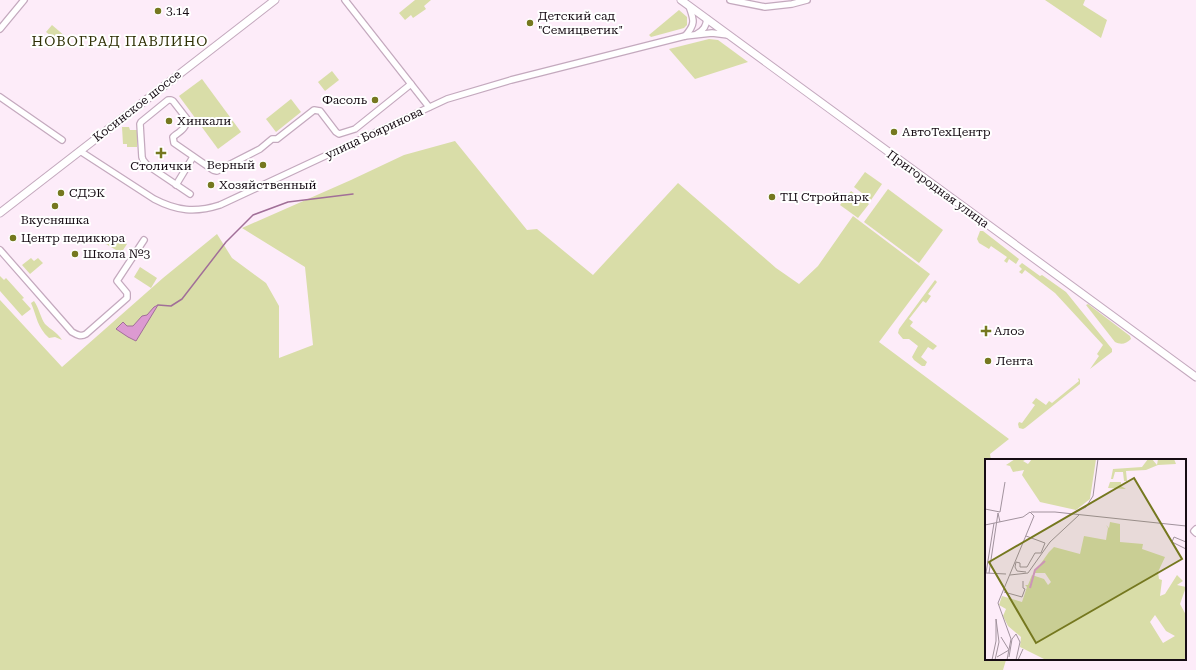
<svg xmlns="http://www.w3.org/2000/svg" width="1196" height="670" viewBox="0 0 1196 670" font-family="'Roboto Serif',serif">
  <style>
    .green { fill: #d9dda8 }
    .water { fill: #dc9ad1; stroke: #a16f98 }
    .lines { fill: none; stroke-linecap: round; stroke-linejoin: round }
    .stream { stroke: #a16f98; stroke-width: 1.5 }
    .minor-casing { stroke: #c4a9be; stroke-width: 8 }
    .tertiary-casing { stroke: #c4a9be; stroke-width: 9 }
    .secondary-casing { stroke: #c4a9be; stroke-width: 9 }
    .minor { stroke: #fff; stroke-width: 5.5 }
    .tertiary { stroke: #fff; stroke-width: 7 }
    .secondary { stroke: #fff; stroke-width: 7 }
    .poi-dot { fill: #75781f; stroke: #fff; stroke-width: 1.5 }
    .labels { text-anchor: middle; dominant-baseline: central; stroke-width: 4; stroke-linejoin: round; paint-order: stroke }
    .poi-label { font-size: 12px; fill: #160c14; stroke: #fff; text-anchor: start }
    .street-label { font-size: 12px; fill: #160c14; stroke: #fff }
    .quarter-label { font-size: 14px; letter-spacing: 1px; fill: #303107; stroke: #fff }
    .inset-river { fill: none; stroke: #dc9ad1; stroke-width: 2 }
    .inset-road { fill: none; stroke: #a1929d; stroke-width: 1 }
    .view { fill: #75781f; fill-opacity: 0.15; stroke: #75781f; stroke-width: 2 }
    .inset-edge { fill: none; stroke: #160c14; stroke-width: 2 }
  </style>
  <rect width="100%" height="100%" fill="#fdecf9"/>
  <g class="green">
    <polygon points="415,0 431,0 424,6 426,9 413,18 411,15 405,20 399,13"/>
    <polygon points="1045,0 1085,0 1083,5 1107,20 1101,38"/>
    <polygon points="679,10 687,17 687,25 684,28 651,37 649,35"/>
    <polygon points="52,25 66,37 61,44 46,32"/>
    <polygon points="709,39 718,40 748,62 695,79 669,49"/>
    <polygon points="332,71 339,80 325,91 318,82"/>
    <polygon points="202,79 241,132 218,149 179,96"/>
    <polygon points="291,99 301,112 276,132 266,119"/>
    <polygon points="122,127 129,127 130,130 137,130 137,147 127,147 127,144 123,144"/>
    <polygon points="455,141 527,230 537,229 593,275 678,183 776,268 799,284 818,266 853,216 930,274 879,342 1009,439 990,454 991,460 986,460 986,659 1008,659 1006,660 1003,670 0,670 0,300 62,367 163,278 217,234 232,258 266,283 279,306 279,358 313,345 305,267 242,228 351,180 404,155"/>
    <polygon points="865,172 882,184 871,200 854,187"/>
    <polygon points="888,189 943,230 919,263 864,222"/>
    <polygon points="851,191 869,204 858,218 840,205"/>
    <polygon points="980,231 983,231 1019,259 1016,264 1009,259 1007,263 1004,261 1007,257 991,246 989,249 979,243 977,239"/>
    <polygon points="112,235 127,244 121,253 106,244"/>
    <polygon points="31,258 34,261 38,258 43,263 30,274 22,265"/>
    <polygon points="1022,263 1040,276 1042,275 1066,292 1112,349 1112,352 1090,369 1099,356 1097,354 1103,345 1055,293 1025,270 1022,274 1019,272 1022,269 1019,266"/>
    <polygon points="140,267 157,278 151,288 134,277"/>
    <polygon points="0,276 4,280 6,278 24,298 22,299 31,309 22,316 0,291"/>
    <polygon points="935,280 937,282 928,294 931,296 926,303 923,301 909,319 913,322 910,326 937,346 933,350 928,347 921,357 927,362 925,366 922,366 914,360 912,357 918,346 909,339 903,339 898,333 899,329"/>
    <path d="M 34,301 C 39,308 41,319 45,324 C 51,330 57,332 62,340 L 55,337 L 49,338 C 37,327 37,317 31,303 Z"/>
    <path d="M 1088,304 L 1130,336 L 1131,339 C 1126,344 1121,345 1115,342 L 1086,305 Z"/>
    <polygon points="1079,378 1080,380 1080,384 1025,428 1023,429 1019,428 1018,424 1019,422 1022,423 1035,405 1032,403 1036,398 1046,405 1049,401 1052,403 1079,381 1078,379"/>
  </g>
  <polygon class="water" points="158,305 136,341 128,337 116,329 123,322 127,326 133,326 142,316 147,315 154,307"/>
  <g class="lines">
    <polyline class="stream" points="158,305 171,306 182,299 226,242 253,215 288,202 353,194"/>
    <defs>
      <g id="minor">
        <polyline points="345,0 429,107"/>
        <polyline points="730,0 765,7 792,4 807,0"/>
        <polyline points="0,29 24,0"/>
        <path d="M 697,34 C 704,30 706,26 707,19"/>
        <path d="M 685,36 C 696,24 694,20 689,6"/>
        <polyline points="0,97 62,140"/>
        <path d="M 80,151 L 154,199 C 177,211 195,213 220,205 L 447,99 L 511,80 L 685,36 L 712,33 L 728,35"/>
        <polyline points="176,185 193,157"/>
        <path d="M 190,194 L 147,165 L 143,160 L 142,157 L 140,124 L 141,122 L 168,100 L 171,100 L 173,101 L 187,119 C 187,128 179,132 173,137 L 174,143 L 213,170 L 217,171 L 260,149 L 272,139 L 277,139 L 314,110 L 320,111 L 336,132 L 339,134 L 355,129 L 411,84"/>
        <path d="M 0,250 L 72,332 C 77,335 81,337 86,334 L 127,298 L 127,293 L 117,281 L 144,240"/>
        <polyline points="1196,529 1194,531 1196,533"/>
      </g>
      <polyline id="tertiary" points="681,0 1196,377"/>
      <polyline id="secondary" points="0,213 275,0"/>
    </defs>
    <use href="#minor" class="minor-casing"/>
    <use href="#tertiary" class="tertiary-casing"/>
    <use href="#secondary" class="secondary-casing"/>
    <use href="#minor" class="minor"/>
    <use href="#tertiary" class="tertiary"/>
    <use href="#secondary" class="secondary"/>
  </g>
  <g class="poi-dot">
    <circle cx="158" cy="11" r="4"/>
    <circle cx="530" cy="23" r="4"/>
    <circle cx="375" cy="100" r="4"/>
    <circle cx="169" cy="121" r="4"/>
    <circle cx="894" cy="132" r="4"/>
    <path d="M159 147h4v4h4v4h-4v4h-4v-4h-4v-4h4z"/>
    <circle cx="263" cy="165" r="4"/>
    <circle cx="211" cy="185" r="4"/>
    <circle cx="61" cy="193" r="4"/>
    <circle cx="772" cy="197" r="4"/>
    <circle cx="55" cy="206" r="4"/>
    <circle cx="13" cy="238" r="4"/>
    <circle cx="75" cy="254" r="4"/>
    <path d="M984 325h4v4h4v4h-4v4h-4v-4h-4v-4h4z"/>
    <circle cx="988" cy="361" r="4"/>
  </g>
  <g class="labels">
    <g class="poi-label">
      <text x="166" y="11">3.14</text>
      <text x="538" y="16">Детский сад<tspan x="538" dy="14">"Семицветик"</tspan></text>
      <text x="367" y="100" text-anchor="end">Фасоль</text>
      <text x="177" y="121">Хинкали</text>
      <text x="902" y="132">АвтоТехЦентр</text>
      <text x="255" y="165" text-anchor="end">Верный</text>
      <text x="161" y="166" text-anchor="middle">Столички</text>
      <text x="219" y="185">Хозяйственный</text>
      <text x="69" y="193">СДЭК</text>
      <text x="780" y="197">ТЦ Стройпарк</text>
      <text x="55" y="220" text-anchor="middle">Вкусняшка</text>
      <text x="21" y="238">Центр педикюра</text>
      <text x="83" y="254">Школа №3</text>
      <text x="994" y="331">Алоэ</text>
      <text x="996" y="361">Лента</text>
    </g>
    <g class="street-label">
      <text transform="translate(137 106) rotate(-38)">Косинское шоссе</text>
      <text transform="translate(374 133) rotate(-25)">улица Бояринова</text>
      <text transform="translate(938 189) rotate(36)">Пригородная улица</text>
    </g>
    <g class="quarter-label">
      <text x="120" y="41">НОВОГРАД ПАВЛИНО</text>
    </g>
  </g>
  <g transform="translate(985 459)">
    <rect width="201" height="201" fill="#fdecf9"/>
    <path d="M 30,0 L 42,0 L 38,2 L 43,5 L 47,0 L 111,0 L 105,40 L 91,51 L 55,43 L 37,16 L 39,11 L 28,13 L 25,7 L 21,6 ZM 163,0 L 167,0 L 172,6 L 173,0 L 189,0 L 191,5 L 173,6 L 161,11 L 141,12 L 142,22 L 139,22 L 138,13 L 130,13 L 128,20 L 126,20 L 128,10 L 157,8 ZM 125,23 L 136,23 L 136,27 L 141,30 L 123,29 ZM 125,63 L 135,65 L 135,83 L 158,85 L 157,90 L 180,98 L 173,113 L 174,120 L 177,121 L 175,137 L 180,135 L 192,116 L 198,122 L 192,126 L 201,128 L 195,145 L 201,156 L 201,201 L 61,201 L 35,188 L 36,178 L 23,167 L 18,157 L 21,150 L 14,146 L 17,137 L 37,143 L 42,128 L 40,126 L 43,126 L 47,116 L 59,120 L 63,126 L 66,123 L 60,114 L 49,114 L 64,93 L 69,88 L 95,95 L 99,77 L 121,81 L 123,69 L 121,66 L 124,69 ZM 170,156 L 181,172 L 190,177 L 178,184 L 165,163 Z" fill="#d9dda8" fill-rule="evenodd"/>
    <path class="inset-river" d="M 45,129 L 50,111 L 60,102"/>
    <path class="inset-road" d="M 0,50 L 15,53 L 20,23M 46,53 L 70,53 L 201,67M 87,55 L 101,48 L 108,37 L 113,0M 9,64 L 1,114 L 21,115M 0,66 L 38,58 L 45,53 L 49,57 L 13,144 L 26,180 L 22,201M 41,77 L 60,84M 201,83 L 189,78 L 187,83 L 201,90M 41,113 L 32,112 L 30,108 L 31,103 L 35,104 L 35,108 L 42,108 L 50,94 L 56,94 L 60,84M 4,114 L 13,54 L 15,63M 25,116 L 43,114 L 65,83 L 94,56M 19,133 L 37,138 L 40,130 L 38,129 L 38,122M 16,178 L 24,191M 12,198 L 24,191M 24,198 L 27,180 L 31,175 L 35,183 L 31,201M 7,201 L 11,182 L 11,160 L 14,183 L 10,201M 33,201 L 38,190"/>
    <path class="view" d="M 149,19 L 197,100 L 51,184 L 4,103 Z"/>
    <rect width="201" height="201" class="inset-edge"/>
  </g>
</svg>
